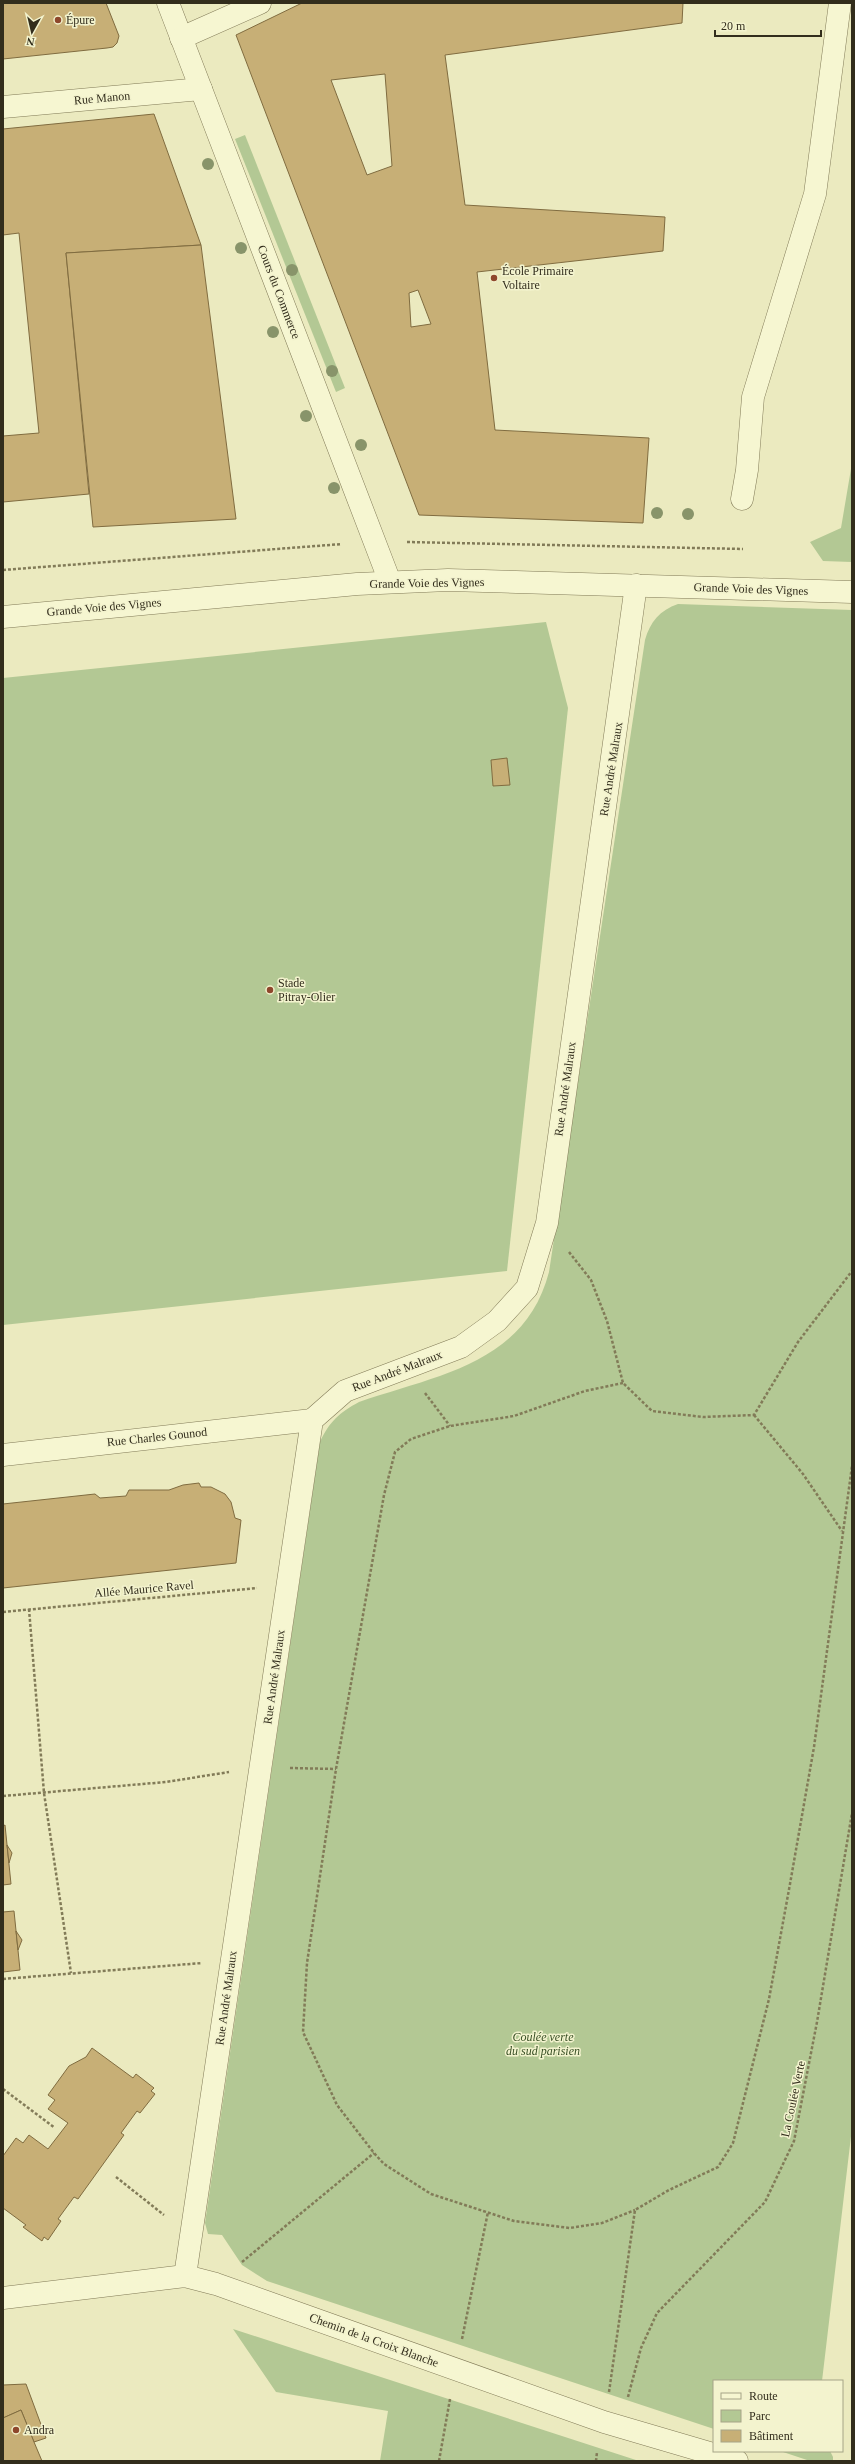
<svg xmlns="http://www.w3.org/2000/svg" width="855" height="2464" viewBox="0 0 855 2464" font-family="'Times New Roman',serif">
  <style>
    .green { fill: #b3c894 }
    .building { fill: #c7af76; stroke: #806c40; fill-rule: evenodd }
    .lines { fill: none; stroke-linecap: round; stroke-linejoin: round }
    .minor-casing { stroke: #827b58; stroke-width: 23 }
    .path { stroke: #827b58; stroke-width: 2.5; stroke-dasharray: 3 2; stroke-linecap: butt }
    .minor { stroke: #f6f6d1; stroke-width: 22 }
    .tree { fill: #88946a }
    .poi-dot { fill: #8e472c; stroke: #f3f3ce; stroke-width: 1.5 }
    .labels { text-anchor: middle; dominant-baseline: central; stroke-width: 3; stroke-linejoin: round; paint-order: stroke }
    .poi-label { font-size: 12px; fill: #322d1c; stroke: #f3f3ce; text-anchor: start }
    .street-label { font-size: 12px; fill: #322d1c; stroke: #f3f3ce }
    .park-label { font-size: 12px; font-style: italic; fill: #374e24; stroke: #f3f3ce }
  </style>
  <rect width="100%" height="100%" fill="#ebeabf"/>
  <g class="green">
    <polygon points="245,135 345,388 336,392 235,139"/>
    <polygon points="852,463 852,562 823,561 810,542 841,528"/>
    <path d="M 678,604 L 852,610 L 852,2128 L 822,2381 L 714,2381 L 714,2429 L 267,2281 L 242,2265 L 222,2235 L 208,2234 L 205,2223 L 320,1442 C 329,1422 340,1412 359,1402 C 437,1375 525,1364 549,1272 L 645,640 C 650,622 660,610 678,604 Z"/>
    <polygon points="546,622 568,708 507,1271 3,1325 3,678"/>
    <polygon points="233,2329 639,2461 380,2461 388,2411 276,2392"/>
    <polygon points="780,2451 830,2451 833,2457 833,2461 810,2461"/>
  </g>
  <g class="building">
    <polygon points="3,3 106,3 119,36 117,43 113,47 107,48 3,59"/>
    <path d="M 302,3 L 683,3 L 682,23 L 445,55 L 465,205 L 665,217 L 663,251 L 477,272 L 495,430 L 649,438 L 643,523 L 419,515 L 236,35 ZM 385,74 L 392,166 L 367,175 L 331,80 ZM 418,290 L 431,324 L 411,327 L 409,293 Z"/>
    <polygon points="154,114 201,245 66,253 89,494 3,502 3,436 39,433 19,233 3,235 3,129"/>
    <polygon points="201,245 236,519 93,527 66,253"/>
    <polygon points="507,758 510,785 493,786 491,760"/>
    <polygon points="199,1483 201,1487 211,1487 225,1494 231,1502 235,1518 241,1520 236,1563 3,1588 3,1504 95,1494 100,1498 126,1496 129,1490 169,1490 183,1485"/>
    <polygon points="5,1825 11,1884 3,1885 3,1826"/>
    <polygon points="7,1845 12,1853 9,1863"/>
    <polygon points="14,1911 20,1970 3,1972 3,1912"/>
    <polygon points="16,1931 22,1940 18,1950"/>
    <polygon points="92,2048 133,2078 136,2074 154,2088 151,2091 155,2094 140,2113 137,2111 121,2133 124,2135 78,2199 74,2197 58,2219 61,2221 48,2240 44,2237 42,2241 23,2227 26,2225 3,2208 3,2156 16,2138 23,2143 29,2135 48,2149 68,2123 48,2109 55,2100 48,2095 69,2066 86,2057"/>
    <polygon points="26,2384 46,2438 34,2442 21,2410 3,2418 3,2385"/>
    <polygon points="21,2410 34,2442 42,2461 3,2461 3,2418"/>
  </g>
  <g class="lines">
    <defs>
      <g id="minor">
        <polyline points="168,3 390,582"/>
        <polyline points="181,38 260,3"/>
        <polyline points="3,107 201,89"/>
        <polyline points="742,499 747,470 753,397 815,194 840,3"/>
        <polyline points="3,617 357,584 448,580 852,592"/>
        <polyline points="3,1455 312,1420"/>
        <polyline points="185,2276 312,1420 345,1391 461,1347 497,1321 527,1288 547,1223 636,585"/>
        <polyline points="3,2298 185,2276 216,2284 604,2422 737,2461"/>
      </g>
    </defs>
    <use href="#minor" class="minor-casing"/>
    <g class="path">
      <polyline points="407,542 743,549"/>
      <polyline points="3,570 342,544"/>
      <polyline points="569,1252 591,1280 607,1321 623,1383 652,1411 703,1417 754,1415 798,1342 852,1271"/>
      <polyline points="623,1383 585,1391 514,1416 450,1426 411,1439 395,1452 384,1495 336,1769 307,1963 303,2032 337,2105 374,2153 384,2164 431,2194 514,2221 570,2228 602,2223 635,2210"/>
      <polyline points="425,1393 450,1426"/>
      <polyline points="754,1415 803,1474 842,1531"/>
      <polyline points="29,1609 44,1793 71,1973"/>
      <polyline points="3,1612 257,1588"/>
      <polyline points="290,1768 336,1769"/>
      <polyline points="3,1796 166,1782 229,1772"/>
      <polyline points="3,1979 202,1963"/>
      <polyline points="3,2089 55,2128"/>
      <polyline points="116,2177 164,2215"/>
      <polyline points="242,2262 374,2153"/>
      <polyline points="462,2339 488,2212"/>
      <polyline points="609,2392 635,2210 669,2190 718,2167 733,2143 769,1999 790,1884 814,1747 852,1466"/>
      <polyline points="628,2397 641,2348 657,2313 765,2202 794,2141 817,2022 852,1813"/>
      <polyline points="439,2461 450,2399"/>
      <polyline points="596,2461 597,2452"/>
    </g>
    <use href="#minor" class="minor"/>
  </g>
  <g class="tree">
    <circle cx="208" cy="164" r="6"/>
    <circle cx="241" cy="248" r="6"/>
    <circle cx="292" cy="270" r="6"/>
    <circle cx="273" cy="332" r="6"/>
    <circle cx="332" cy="371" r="6"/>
    <circle cx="306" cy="416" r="6"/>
    <circle cx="361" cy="445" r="6"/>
    <circle cx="334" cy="488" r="6"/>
    <circle cx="657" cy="513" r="6"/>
    <circle cx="688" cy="514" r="6"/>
  </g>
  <g class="poi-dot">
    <circle cx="58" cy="20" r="4"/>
    <circle cx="494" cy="278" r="4"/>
    <circle cx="270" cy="990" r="4"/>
    <circle cx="16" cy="2430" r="4"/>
  </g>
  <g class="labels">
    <g class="poi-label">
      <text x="66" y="20">Épure</text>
      <text x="502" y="271">École Primaire<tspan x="502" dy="14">Voltaire</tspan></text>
      <text x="278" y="983">Stade<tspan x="278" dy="14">Pitray-Olier</tspan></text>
      <text x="24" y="2430">Andra</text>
    </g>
    <g class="street-label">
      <text transform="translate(102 98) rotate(-5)">Rue Manon</text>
      <text transform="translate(279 292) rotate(69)">Cours du Commerce</text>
      <text transform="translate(427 583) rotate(-1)">Grande Voie des Vignes</text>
      <text transform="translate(751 589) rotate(2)">Grande Voie des Vignes</text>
      <text transform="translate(104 607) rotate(-5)">Grande Voie des Vignes</text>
      <text transform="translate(611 769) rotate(-81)">Rue André Malraux</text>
      <text transform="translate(565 1089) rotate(-82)">Rue André Malraux</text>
      <text transform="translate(397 1371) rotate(-21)">Rue André Malraux</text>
      <text transform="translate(157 1437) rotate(-6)">Rue Charles Gounod</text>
      <text transform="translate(144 1589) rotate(-5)">Allée Maurice Ravel</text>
      <text transform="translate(274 1677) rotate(-82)">Rue André Malraux</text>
      <text transform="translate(226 1998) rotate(-82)">Rue André Malraux</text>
      <text transform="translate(793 2099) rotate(-78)">La Coulée Verte</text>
      <text transform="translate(374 2340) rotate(20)">Chemin de la Croix Blanche</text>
    </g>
    <g class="park-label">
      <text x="543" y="2037">Coulée verte<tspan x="543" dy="14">du sud parisien</tspan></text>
    </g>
  </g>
  <rect width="855" height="2464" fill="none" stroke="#322d1c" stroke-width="8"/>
  <rect x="713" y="2380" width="130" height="72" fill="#f3f3ce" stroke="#a6a487"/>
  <rect x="721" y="2393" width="20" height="6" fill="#f6f6d1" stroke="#a6a487"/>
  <text x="749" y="2400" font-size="12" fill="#322d1c">Route</text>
  <rect x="721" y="2410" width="20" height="12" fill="#b3c894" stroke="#a6a487"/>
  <text x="749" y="2420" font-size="12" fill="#322d1c">Parc</text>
  <rect x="721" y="2430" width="20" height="12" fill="#c7af76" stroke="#a6a487"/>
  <text x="749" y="2440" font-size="12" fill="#322d1c">Bâtiment</text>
  <g transform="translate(32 32) rotate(188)" stroke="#f3f3ce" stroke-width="3" paint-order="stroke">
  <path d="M0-3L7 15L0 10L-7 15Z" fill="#322d1c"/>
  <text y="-6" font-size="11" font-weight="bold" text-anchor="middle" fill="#322d1c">N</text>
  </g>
  <path d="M715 30v6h106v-6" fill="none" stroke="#322d1c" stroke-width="2"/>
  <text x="721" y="30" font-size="12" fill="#322d1c" stroke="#f3f3ce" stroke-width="3" paint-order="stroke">20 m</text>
</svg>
